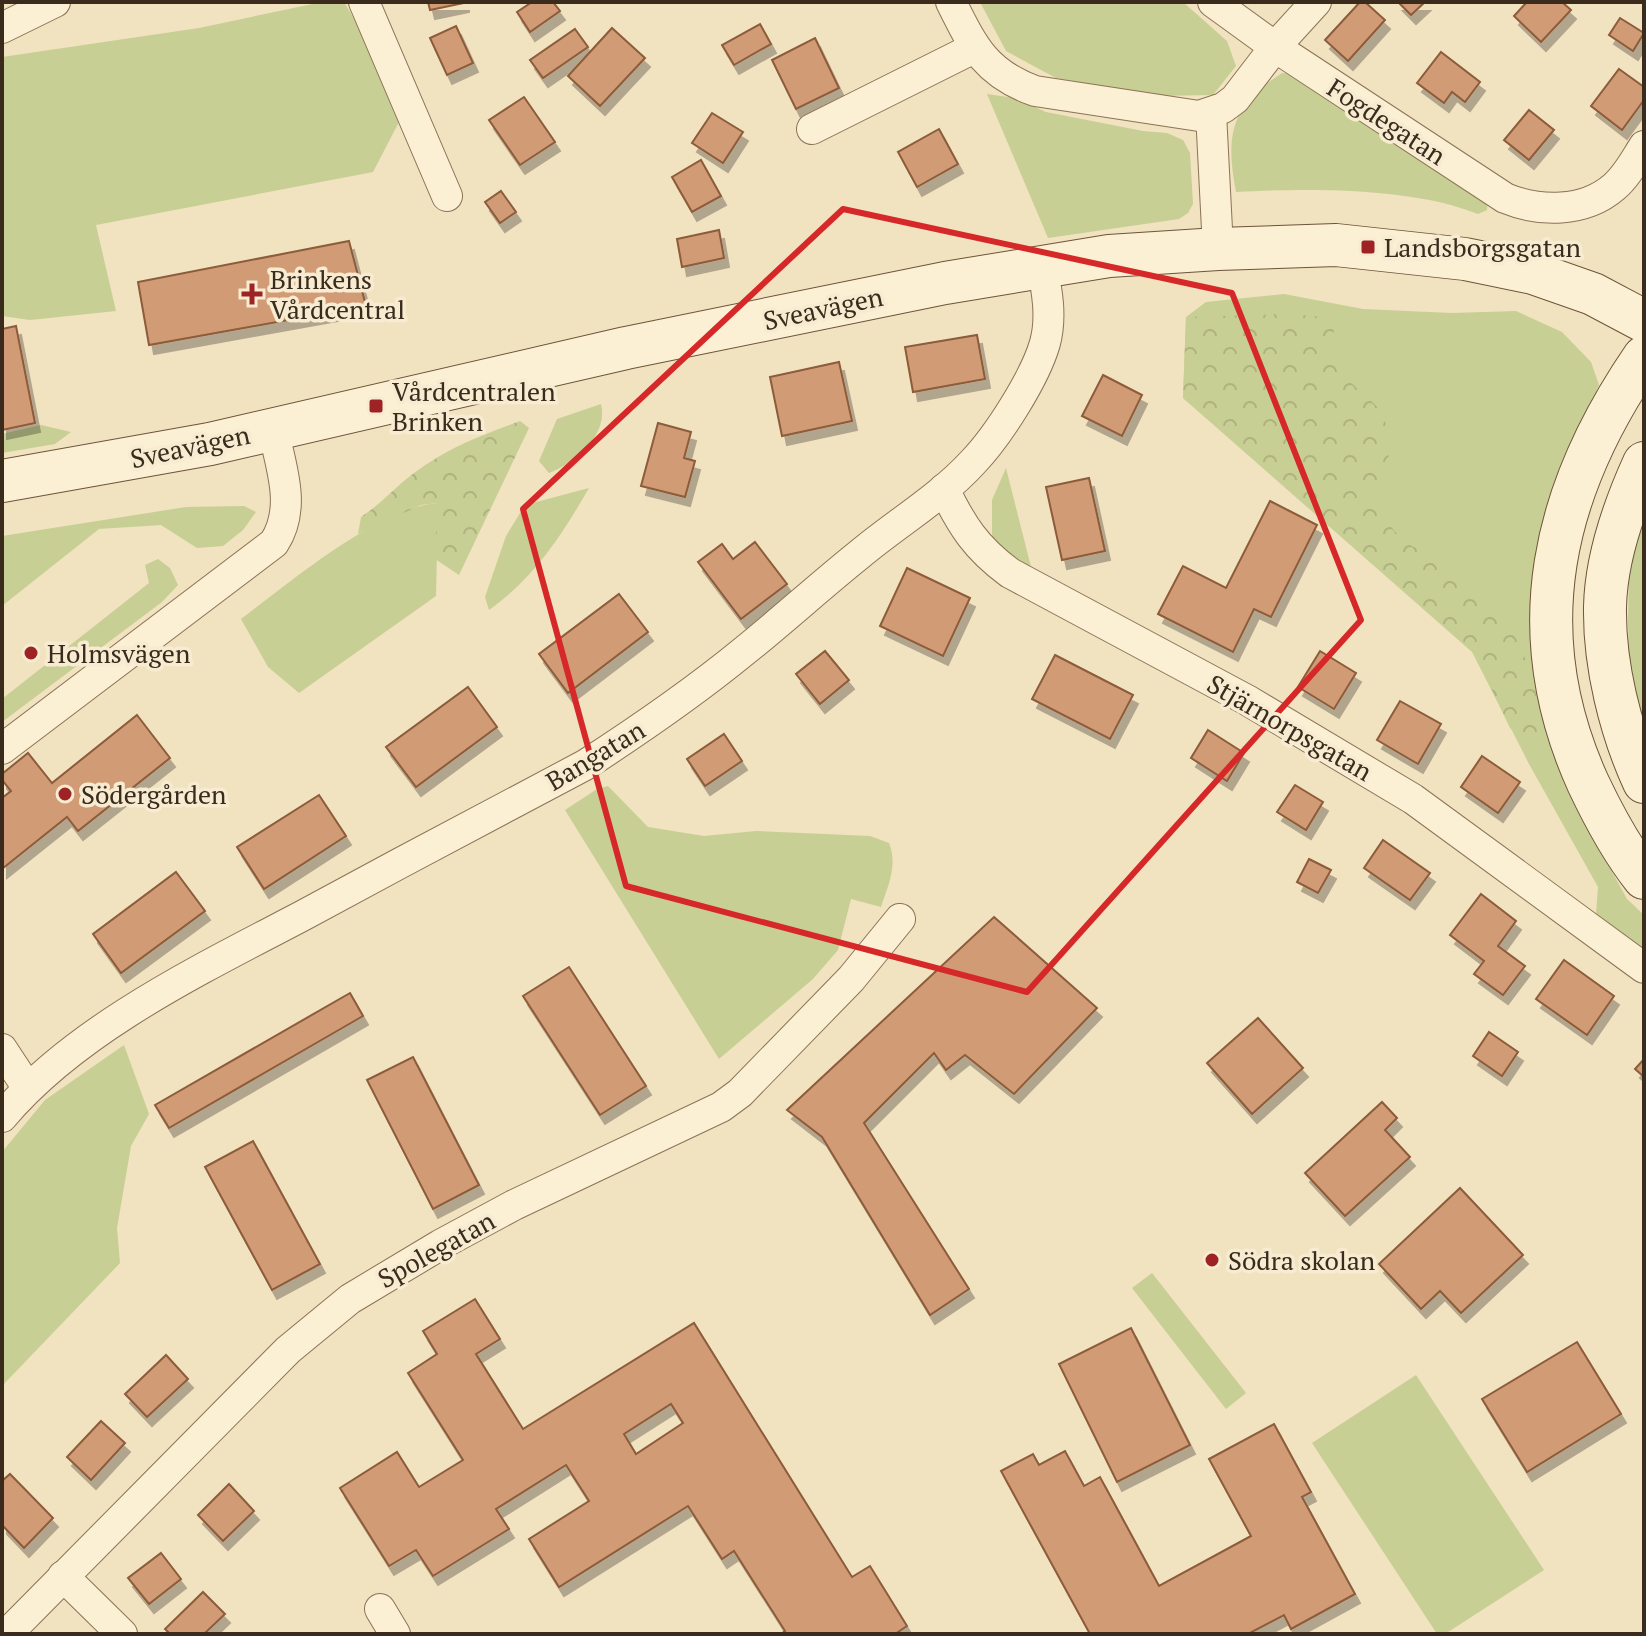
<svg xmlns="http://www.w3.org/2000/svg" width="1646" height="1636" viewBox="0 0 1646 1636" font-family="'PT Serif',serif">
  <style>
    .green { fill: #c8cf94 }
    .forest { fill: url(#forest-crowns) }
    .building { fill: #d19b74; stroke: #8c5b3b; stroke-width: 2; fill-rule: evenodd; filter: url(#shadow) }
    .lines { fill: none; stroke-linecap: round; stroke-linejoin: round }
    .street-casing { stroke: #8b7357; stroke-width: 32 }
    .secondary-casing { stroke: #6d543a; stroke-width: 44 }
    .street { stroke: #fbefd4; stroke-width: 30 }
    .secondary { stroke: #fbefd4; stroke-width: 42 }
    .marked { fill: none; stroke: #d62828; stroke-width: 6; stroke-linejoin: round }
    .poi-dot { fill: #9e2324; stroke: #f7ecd1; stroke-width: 3 }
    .labels { text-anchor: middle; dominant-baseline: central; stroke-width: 7; stroke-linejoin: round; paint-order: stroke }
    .street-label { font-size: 26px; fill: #3a2b1c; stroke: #f7ecd1 }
    .poi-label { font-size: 26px; fill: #3a2b1c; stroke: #f7ecd1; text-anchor: start }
  </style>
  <defs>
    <pattern id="forest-crowns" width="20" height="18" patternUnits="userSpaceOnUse" patternTransform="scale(2)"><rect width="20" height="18" fill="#c8cf94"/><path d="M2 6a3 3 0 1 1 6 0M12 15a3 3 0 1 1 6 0" fill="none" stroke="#adb27f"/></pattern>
    <filter id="shadow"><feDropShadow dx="5" dy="9" stdDeviation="0" flood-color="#0004"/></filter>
  </defs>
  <rect width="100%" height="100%" fill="#f1e2c0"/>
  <g class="green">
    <polygon points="322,2 344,2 356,22 399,122 373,172 96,225 116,311 30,320 2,316 2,57 199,28"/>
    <polygon points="980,2 1183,2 1227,41 1236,66 1213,95 1160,96 1056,78 1006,51"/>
    <path d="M 1282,73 L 1295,73 L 1488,199 L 1487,210 L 1478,214 C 1412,187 1307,188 1236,192 C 1225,134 1231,106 1282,73 Z"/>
    <polygon points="987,94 1015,98 1046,112 1143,131 1167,133 1183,140 1190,153 1193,204 1188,213 1179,219 1048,238"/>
    <polygon points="1284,294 1363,309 1452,313 1516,311 1562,332 1591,362 1599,385 1569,456 1549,518 1587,826 1627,899 1644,915 1644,949 1596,914 1598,887 1529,764 1472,652 1183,398 1186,317 1206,302"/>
    <path d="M 601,404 C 609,434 575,463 549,473 L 539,461 L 557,419 Z"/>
    <polygon points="41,425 71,432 55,444 2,453 2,434"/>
    <polygon points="1006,468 1032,571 1009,556 992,537 992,500"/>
    <path d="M 589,488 C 562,535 534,578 489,610 L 485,597 L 506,536 L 525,505 Z"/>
    <path d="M 438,503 L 436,596 L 299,693 L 268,667 L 241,619 C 289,583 379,507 438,503 Z"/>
    <polygon points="244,506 256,512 243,530 223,546 197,548 161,525 99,529 2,606 2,536 186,507"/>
    <polygon points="1644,508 1644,732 1629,666 1628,619 1629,569"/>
    <polygon points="158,559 170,568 178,585 162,602 2,722 2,699 149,583 145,565"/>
    <path d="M 608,786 L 648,827 L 704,836 L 756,831 L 870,836 L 889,843 C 898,865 888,886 881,907 L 851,899 L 838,950 L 813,979 L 719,1059 L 565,810 L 597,789 Z"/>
    <polygon points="124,1045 149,1114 131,1146 117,1228 120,1263 2,1386 2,1152 45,1100"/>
    <polygon points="1152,1273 1246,1393 1226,1409 1132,1288"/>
    <polygon points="1416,1375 1544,1570 1445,1634 1437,1634 1312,1443"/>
  </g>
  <g class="forest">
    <path d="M 1291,314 L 1333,318 L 1336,369 L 1383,412 L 1391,447 L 1376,507 C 1385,518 1396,536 1408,544 C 1420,551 1435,555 1447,562 C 1508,603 1535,661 1542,732 L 1526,741 L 1510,728 L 1473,650 L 1183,398 L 1186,317 Z"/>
    <path d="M 520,421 L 529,428 L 459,575 L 435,559 L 437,503 L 421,505 L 358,534 L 361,517 C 381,504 395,487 414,473 C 447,448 482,435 520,421 Z"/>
  </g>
  <g class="building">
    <polygon points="428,2 464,2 464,3 430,10"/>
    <polygon points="532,2 553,2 560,11 530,32 517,12"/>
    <polygon points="1360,2 1365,2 1385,20 1348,61 1325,40"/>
    <polygon points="1398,2 1425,2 1411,15"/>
    <polygon points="1527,2 1562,2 1571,10 1541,42 1514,16"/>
    <polygon points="1620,18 1644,33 1633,51 1609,35"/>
    <polygon points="760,24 771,44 734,65 722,45"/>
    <polygon points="456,26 473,63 447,75 430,38"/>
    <polygon points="612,28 645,58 600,106 568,76"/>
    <polygon points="575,29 588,47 543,78 530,60"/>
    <polygon points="815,38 839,88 796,109 772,60"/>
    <polygon points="1441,52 1480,82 1465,102 1452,92 1444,103 1417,83"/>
    <polygon points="1619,69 1644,87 1644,100 1622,130 1591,106"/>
    <polygon points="524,97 555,142 520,165 489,120"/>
    <polygon points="1529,110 1554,130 1529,160 1504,140"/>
    <polygon points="712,113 743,132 723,163 692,143"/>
    <polygon points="939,129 958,164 917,187 898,152"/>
    <polygon points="701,160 721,196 692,212 672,177"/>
    <polygon points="501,191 516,212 500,223 485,202"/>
    <polygon points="719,230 724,258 682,267 677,239"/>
    <polygon points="349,241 366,306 149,345 138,282"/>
    <polygon points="16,326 35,423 2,430 2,329"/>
    <polygon points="977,335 985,379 913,392 905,347"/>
    <polygon points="839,362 852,421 782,436 770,377"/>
    <polygon points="1103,375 1142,395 1122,436 1082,416"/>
    <polygon points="658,423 691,432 684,458 695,461 685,497 641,486"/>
    <polygon points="1089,478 1105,551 1062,560 1046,487"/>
    <polygon points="1270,501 1317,525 1271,617 1254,609 1233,652 1158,614 1183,566 1226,588"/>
    <polygon points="755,542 787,584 741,619 698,562 722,544 733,559"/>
    <polygon points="907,568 970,598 943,656 880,626"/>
    <polygon points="619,594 648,632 568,693 539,654"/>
    <polygon points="825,651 849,680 820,704 796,674"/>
    <polygon points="1320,651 1356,673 1334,709 1298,687"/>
    <polygon points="1055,655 1133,695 1110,739 1032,699"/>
    <polygon points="468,687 497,727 416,787 386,747"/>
    <polygon points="1400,701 1441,724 1418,764 1377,740"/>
    <polygon points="137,715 170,758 78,831 67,817 2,869 2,798 11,791 2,780 2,774 28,753 52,783"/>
    <polygon points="1208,730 1244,753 1227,781 1191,758"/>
    <polygon points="724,734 742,761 705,786 687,759"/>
    <polygon points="1482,756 1520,782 1498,813 1461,787"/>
    <polygon points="1295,785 1323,802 1306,830 1277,812"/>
    <polygon points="319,795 346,836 264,889 237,847"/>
    <polygon points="1383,840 1430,873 1410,900 1364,868"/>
    <polygon points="1309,859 1331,870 1318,893 1297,882"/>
    <polygon points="176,872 205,911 121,973 93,934"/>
    <polygon points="1481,894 1516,921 1498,946 1525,966 1503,995 1474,974 1484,961 1450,935"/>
    <polygon points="994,917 1097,1008 1014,1094 965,1055 946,1070 934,1053 864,1123 969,1289 930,1315 822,1137 787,1110"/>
    <polygon points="1564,960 1614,996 1587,1035 1536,999"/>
    <polygon points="569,967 646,1086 600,1115 523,996"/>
    <polygon points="350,993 363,1016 169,1128 155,1105"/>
    <polygon points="1258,1018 1303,1068 1252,1114 1207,1063"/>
    <polygon points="1489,1032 1518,1052 1502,1076 1473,1056"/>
    <polygon points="413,1057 479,1185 433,1209 367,1080"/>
    <polygon points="1644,1059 1644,1077 1635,1069"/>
    <polygon points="1382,1102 1397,1118 1385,1130 1410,1157 1345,1216 1305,1173"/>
    <polygon points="253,1141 320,1264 272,1290 205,1167"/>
    <polygon points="1460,1188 1523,1255 1461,1313 1440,1291 1421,1309 1379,1264"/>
    <path d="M 475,1299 L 500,1339 L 476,1354 L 523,1429 L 694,1323 L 852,1577 L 870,1566 L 907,1626 L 895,1634 L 781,1634 L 785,1631 L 734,1551 L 722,1559 L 688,1506 L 559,1587 L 529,1539 L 589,1501 L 566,1465 L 496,1509 L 509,1529 L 433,1576 L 416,1550 L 389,1566 L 340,1488 L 397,1452 L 419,1487 L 463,1460 L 408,1373 L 437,1354 L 423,1331 ZM 671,1404 L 683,1423 L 636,1454 L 624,1434 Z"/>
    <polygon points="1131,1328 1190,1445 1117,1482 1059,1364"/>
    <polygon points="1577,1342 1621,1414 1527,1472 1482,1399"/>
    <polygon points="166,1355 188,1379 147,1417 125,1394"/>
    <polygon points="101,1421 125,1443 91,1480 67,1457"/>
    <polygon points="1274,1424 1311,1492 1302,1497 1355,1594 1291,1629 1284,1615 1248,1634 1090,1634 1001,1471 1033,1454 1039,1465 1065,1451 1084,1486 1100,1477 1159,1586 1251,1536 1209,1459"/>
    <polygon points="10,1474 53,1518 24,1548 2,1525 2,1481"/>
    <polygon points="229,1484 254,1511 223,1541 198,1515"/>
    <polygon points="161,1553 181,1579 149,1604 128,1578"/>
    <polygon points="203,1592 225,1614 204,1634 170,1634 165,1629"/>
  </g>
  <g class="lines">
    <defs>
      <g id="street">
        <polyline points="364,2 447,196"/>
        <path d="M 951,2 C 973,46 985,73 1035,91 L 1199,116 L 1223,108 L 1235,99 L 1275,47 L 1316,2"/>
        <path d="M 1213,2 L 1275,47 L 1505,198 C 1539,212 1584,213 1614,187 C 1627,176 1635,160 1644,146"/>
        <polyline points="2,28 55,2"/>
        <polyline points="1211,113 1218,249"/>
        <polyline points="812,129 974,48"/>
        <path d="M 944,489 C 962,526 976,548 1010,573 L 1247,700 L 1413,799 L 1644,968"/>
        <path d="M 2,749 L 274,543 C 297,508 281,467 273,429"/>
        <polyline points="2,1049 27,1087"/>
        <path d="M 2,1117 C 76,1029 201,969 302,916 C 396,865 490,815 585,765 C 639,730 693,693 743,652 C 783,620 820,586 860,554 C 897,523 940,498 973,462 C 998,436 1035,378 1045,343 C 1052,317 1047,291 1042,265"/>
        <polyline points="63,1576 122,1634"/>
        <polyline points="380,1609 395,1634"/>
        <polyline points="7,1634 288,1350 350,1299 440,1245 514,1205 721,1107 740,1093 851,979 900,919"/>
      </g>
      <g id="secondary">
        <path d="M 1644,357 C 1552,491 1519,631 1588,783 C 1604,817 1621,849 1644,878"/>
        <path d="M 1644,463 C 1624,507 1606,558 1605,607 C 1604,664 1620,730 1644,782"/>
        <polyline points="2,481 210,444 626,348 945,283 1109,256 1218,249 1336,245 1465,259 1533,273 1593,294 1644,321"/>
      </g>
    </defs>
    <use href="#street" class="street-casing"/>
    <use href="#secondary" class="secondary-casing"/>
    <use href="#street" class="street"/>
    <use href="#secondary" class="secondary"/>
  </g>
  <path class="marked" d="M 843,209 L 1232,293 L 1361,620 L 1027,992 L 626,886 L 523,509 Z"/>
  <g class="poi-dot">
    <rect x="1360" y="239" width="16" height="16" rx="4"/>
    <path d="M248 282h8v8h8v8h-8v8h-8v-8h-8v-8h8z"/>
    <rect x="368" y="398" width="16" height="16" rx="4"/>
    <circle cx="31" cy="653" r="8"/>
    <circle cx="65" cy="794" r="8"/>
    <circle cx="1212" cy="1260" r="8"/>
  </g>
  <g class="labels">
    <g class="street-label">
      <text transform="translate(1387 121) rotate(33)">Fogdegatan</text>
      <text transform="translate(823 308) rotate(-12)">Sveavägen</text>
      <text transform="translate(190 446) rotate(-12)">Sveavägen</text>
      <text transform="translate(1290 727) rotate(30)">Stjärnorpsgatan</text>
      <text transform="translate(595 755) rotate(-31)">Bangatan</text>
      <text transform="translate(436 1249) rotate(-29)">Spolegatan</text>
    </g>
    <g class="poi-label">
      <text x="1384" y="247">Landsborgsgatan</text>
      <text x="270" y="279">Brinkens<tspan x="270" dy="30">Vårdcentral</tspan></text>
      <text x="392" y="391">Vårdcentralen<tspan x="392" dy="30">Brinken</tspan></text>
      <text x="47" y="653">Holmsvägen</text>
      <text x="81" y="794">Södergården</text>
      <text x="1228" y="1260">Södra skolan</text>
    </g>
  </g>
  <rect width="1646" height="1636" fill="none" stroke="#3a2b1c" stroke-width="8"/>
</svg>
